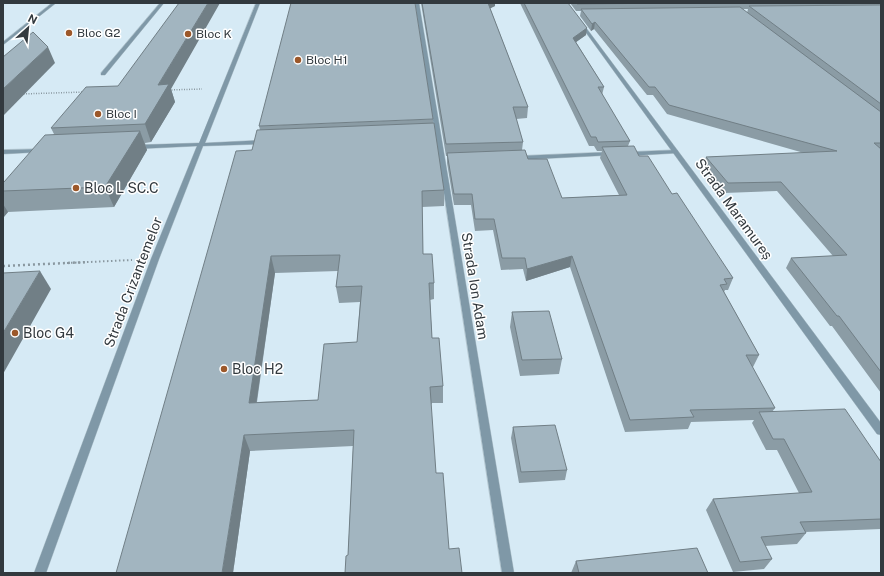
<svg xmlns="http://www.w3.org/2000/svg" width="884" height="576" viewBox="0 0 884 576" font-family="'Public Sans',sans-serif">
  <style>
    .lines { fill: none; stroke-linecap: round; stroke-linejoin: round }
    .service-casing { stroke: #b5c7d0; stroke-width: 1 }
    .minor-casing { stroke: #b5c7d0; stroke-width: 1 }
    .tertiary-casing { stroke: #b5c7d0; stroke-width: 1 }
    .path-far2 { stroke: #8a98a0; stroke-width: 1.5; stroke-dasharray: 1 1.5; stroke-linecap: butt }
    .path-far1 { stroke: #8a98a0; stroke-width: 2; stroke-dasharray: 1.5 2.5; stroke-linecap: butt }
    .path { stroke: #8a98a0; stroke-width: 2.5; stroke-dasharray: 2 3; stroke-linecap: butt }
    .service { fill: #7f98a7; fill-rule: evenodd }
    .minor { fill: #7f98a7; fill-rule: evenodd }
    .tertiary { fill: #7f98a7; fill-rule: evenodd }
    .wall { fill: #8b9ca5; fill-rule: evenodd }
    .shaded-wall { fill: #717f86 }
    .building { fill: #a2b5c0; stroke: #717f86; fill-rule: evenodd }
    .poi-dot { fill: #9c582a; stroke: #fff; stroke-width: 1.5 }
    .labels { text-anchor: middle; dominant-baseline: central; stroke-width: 3; stroke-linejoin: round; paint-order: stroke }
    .far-poi-label { font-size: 12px; fill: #32393e; stroke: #fff; text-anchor: start }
    .poi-label { font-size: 14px; fill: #32393e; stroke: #fff; text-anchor: start }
    .street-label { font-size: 14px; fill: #32393e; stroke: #fff }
  </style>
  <rect width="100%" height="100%" fill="#d6eaf5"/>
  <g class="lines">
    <defs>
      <g id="service">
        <polygon points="52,3 56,3 3,45 3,42"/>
        <polygon points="160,3 164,3 105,75 101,75 101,73"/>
      </g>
      <g id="minor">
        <polygon points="256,3 260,3 205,143 264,140 267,142 264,144 203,146 159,259 46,573 34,573 151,259 197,146 135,149 132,147 135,145 199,143"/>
        <polygon points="415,3 419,3 514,573 502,573"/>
        <polygon points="40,149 42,150 42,152 3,154 3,150"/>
        <polygon points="676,150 678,151 678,153 627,156 624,154 627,152"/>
        <polygon points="612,152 614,153 614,155 517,160 514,158 517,156"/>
      </g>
      <polygon id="tertiary" points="579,21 581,21 881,423 881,435 877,434 579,23"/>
    </defs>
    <use href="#service" class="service-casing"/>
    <use href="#minor" class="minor-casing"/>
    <use href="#tertiary" class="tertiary-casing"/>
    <g class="path-far2">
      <polyline points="169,90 202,89"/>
      <polyline points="21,94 84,92"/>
    </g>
    <polyline class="path-far1" points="67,263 132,260"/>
    <polyline class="path" points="3,266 88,262"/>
    <use href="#service" class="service"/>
    <use href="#minor" class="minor"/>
    <use href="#tertiary" class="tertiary"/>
  </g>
  <g class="wall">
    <polygon points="421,3 495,3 495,6 490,8 528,107 527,118 516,119 523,142 522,150 528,159 562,198 619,195 600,158 602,151 597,151 594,146 589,146 520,3 568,3 586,35 576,42 604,87 602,95 630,141 628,146 639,156 672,194 733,278 728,290 725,290 724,292 759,355 753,367 752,367 775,408 772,412 881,462 881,529 805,532 806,533 797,544 765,546 772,559 764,569 733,572 706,510 713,499 799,493 777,450 766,450 752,423 754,420 691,422 688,429 625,432 570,267 526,281 523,269 501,270 493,230 475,231 471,205 454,205 447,163 447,156 446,156"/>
    <path d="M 570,3 L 881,3 L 881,393 L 832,326 L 830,326 L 786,268 L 791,258 L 833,256 L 777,191 L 724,193 L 703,167 L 706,157 L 804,153 L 667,114 L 653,95 L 647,95 L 594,29 L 591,31 L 580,16 L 581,11 L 576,11 ZM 742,9 L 748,9 L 747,13 Z"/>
    <polygon points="171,89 175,102 151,142 145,143 147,150 114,207 8,212 3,218 3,191 4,182 54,134 51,128"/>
    <path d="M 433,119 L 433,123 L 444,190 L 444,206 L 422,207 L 423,254 L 434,283 L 434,299 L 430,300 L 432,338 L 443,386 L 443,403 L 432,403 L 348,555 L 353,446 L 250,451 L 233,573 L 252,150 L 260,130 L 259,126 ZM 338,271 L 336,287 L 339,303 L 360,302 L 357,342 L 318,400 L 257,402 L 275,273 Z"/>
    <polygon points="512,312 562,359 559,374 520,376 510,327"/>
    <polygon points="513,427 567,470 565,480 519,483 511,438"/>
    <polygon points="576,561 708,573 571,573"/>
  </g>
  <g class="shaded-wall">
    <polygon points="208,3 220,3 171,89 175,102 151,142 145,124 158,85"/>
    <polygon points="487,3 495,3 495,6 487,10"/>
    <polygon points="595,22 594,29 591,31 592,24"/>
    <polygon points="587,28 586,35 572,45 573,38"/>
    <polygon points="48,47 55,63 3,116 3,89"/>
    <polygon points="140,131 147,150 114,207 105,187"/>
    <polygon points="3,204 8,212 3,218"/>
    <polygon points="271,256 275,273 254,419 249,403"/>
    <polygon points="572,256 570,267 526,281 527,269"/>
    <polygon points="40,271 51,289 3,374 3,333"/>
    <polygon points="244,435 250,451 233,573 222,573"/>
  </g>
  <g class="building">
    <polygon points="179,3 208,3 158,85 169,84 145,124 51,128 86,87 118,86"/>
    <polygon points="291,3 415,3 433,119 259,126"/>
    <polygon points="422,3 488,3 528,107 513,107 523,142 446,144"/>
    <polygon points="524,3 568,3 587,28 573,38 604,87 598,87 630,141 598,142 596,137 591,137"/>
    <polygon points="576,3 677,3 577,4"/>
    <polygon points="881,5 881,104 749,6"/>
    <polygon points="740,7 881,112 881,135 880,135 881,136 881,143 874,143 881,149 881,372 839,316 837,316 791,258 847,255 781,182 728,183 706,157 837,151 669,105 655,87 649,87 595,22 592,24 581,9"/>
    <polygon points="33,32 48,47 3,89 3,57"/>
    <path d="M 434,123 L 444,190 L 422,191 L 423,254 L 432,254 L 434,283 L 429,283 L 432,338 L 439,338 L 443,386 L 430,387 L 436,473 L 443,473 L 449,549 L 459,548 L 462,573 L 345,573 L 346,556 L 348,555 L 354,430 L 244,435 L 222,573 L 116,573 L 236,151 L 252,150 L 257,130 ZM 340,255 L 336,287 L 362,286 L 357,342 L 324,344 L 318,400 L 249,403 L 271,256 Z"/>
    <polygon points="140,131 105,187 3,191 3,182 4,182 45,135"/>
    <polygon points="634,146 639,156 648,156 672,194 677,193 733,278 724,279 727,284 720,285 759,355 746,355 775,408 690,410 694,417 630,420 572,256 527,269 525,258 502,258 494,219 475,219 472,194 454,194 447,153 525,150 528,159 547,159 562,198 627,195 602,147"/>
    <polygon points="40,271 3,333 3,273"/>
    <polygon points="549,311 562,359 522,360 512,312"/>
    <polygon points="845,409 881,462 881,519 800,522 806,533 761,537 772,559 740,562 713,499 812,492 784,439 773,439 759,412"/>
    <polygon points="555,425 567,470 521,472 513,427"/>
    <polygon points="697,548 708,573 579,573 576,561"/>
  </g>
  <g class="poi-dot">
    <circle cx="69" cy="33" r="4"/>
    <circle cx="188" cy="34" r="4"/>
    <circle cx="298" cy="60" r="4"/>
    <circle cx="98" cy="114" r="4"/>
    <circle cx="76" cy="188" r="4"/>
    <circle cx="15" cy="333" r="4"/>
    <circle cx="224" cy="369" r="4"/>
  </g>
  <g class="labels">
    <g class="far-poi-label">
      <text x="77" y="33">Bloc G2</text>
      <text x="196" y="34">Bloc K</text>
      <text x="306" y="60">Bloc H1</text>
      <text x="106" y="114">Bloc I</text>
    </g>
    <g class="poi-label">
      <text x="84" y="188">Bloc L SC.C</text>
      <text x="23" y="333">Bloc G4</text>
      <text x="232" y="369">Bloc H2</text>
    </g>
    <g class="street-label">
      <text transform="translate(734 209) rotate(54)">Strada Maramureș</text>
      <text transform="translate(133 282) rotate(-69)">Strada Crizantemelor</text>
      <text transform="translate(475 286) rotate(81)">Strada Ion Adam</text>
    </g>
  </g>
  <rect width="884" height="576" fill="none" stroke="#32393e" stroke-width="8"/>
  <g transform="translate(28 28) rotate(27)" stroke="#ffffff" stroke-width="3" paint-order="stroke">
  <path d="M0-3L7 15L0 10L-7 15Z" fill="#32393e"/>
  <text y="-6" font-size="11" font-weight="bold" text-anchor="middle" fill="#32393e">N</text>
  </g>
</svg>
